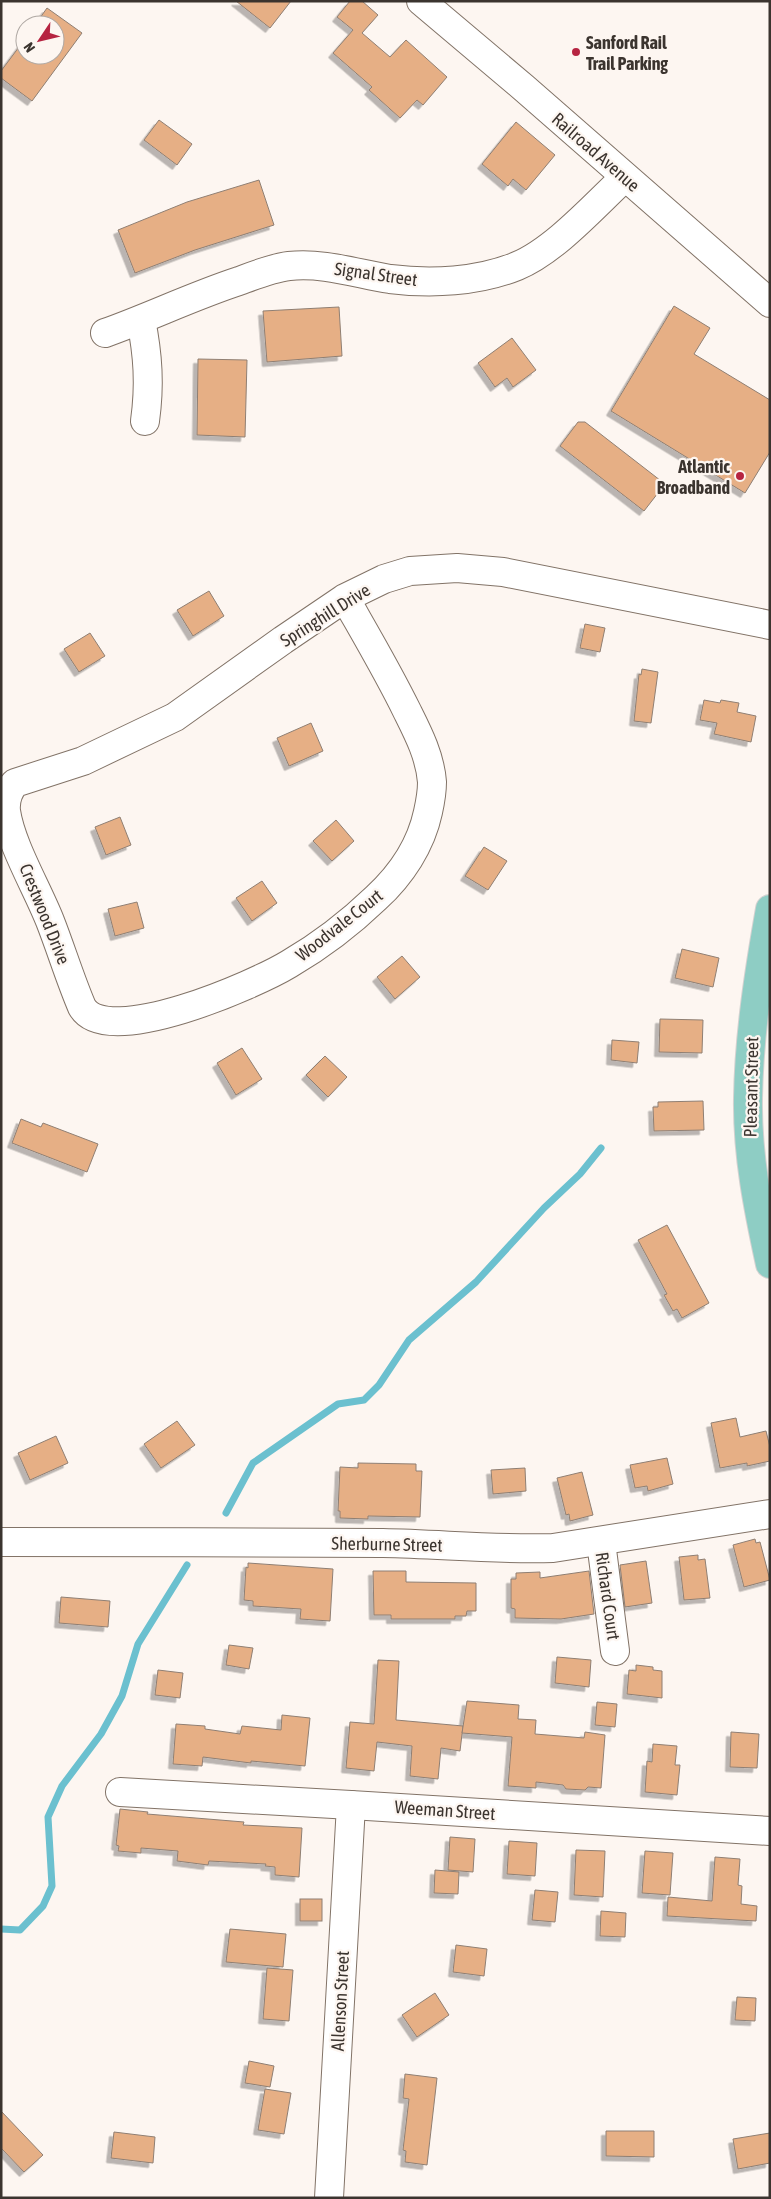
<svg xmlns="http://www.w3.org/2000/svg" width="771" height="2199" viewBox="0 0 771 2199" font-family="'Asap Condensed',sans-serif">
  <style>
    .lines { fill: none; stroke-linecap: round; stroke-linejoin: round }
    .stream { stroke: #6bc0cf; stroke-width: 7 }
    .building { fill: #e6af85; stroke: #8f7f73; filter: url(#shadow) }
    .minor-casing { stroke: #827367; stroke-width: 30 }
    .major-casing { stroke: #d4d2d1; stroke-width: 30 }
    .minor { stroke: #fff; stroke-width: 28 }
    .major { stroke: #8ecdc4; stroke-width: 28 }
    .poi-dot { fill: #b62441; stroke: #fdf6f1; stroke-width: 2 }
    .labels { text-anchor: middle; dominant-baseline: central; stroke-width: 4.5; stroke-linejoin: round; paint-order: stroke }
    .poi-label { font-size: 18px; font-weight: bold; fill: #3b342f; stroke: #fdf6f1; text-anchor: start }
    .street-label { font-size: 18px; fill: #3b342f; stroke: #fdf6f1 }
  </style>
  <defs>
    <filter id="shadow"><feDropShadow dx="-4.5" dy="4.5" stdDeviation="0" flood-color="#0004"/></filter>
  </defs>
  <rect width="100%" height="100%" fill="#fdf6f1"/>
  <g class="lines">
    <g class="stream">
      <polyline points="226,1513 253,1463 338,1404 364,1400 379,1385 409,1340 476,1282 544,1208 580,1174 601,1148"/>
      <polyline points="1,1929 20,1930 43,1906 52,1886 48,1817 62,1786 101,1734 122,1696 138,1644 187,1565"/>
    </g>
  </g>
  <g class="building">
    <polygon points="236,1 291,1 270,28"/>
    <polygon points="350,1 362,1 378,15 362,33 390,57 406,40 447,77 423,105 417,100 400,118 369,90 372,87 333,53 353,30 337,17"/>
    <polygon points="47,8 82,33 32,101 1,78 1,71 25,39 25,55 55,55 55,25 35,25"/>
    <polygon points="159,120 192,144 177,165 144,140"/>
    <polygon points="516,122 555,155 526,190 513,179 508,186 482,164"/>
    <polygon points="259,180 274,225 195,250 135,273 118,230 187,202"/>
    <polygon points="674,306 710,328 694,354 770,400 770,452 745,493 611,411"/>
    <polygon points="339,307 342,356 267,362 263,311"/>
    <polygon points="512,338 536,370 513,387 507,378 495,387 478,363"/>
    <polygon points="198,359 247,360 245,437 197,435"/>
    <polygon points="578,422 585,422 665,484 644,511 560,446"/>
    <polygon points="209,591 224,616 193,636 177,610"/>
    <polygon points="585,624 605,628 600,652 580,648"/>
    <polygon points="90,633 105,656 79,672 64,649"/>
    <polygon points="642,669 658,672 651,723 634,721 639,674 641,675"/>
    <polygon points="704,700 720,703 721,700 739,703 737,712 756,716 751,742 714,734 717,723 700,720"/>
    <polygon points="311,723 323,751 289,766 277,738"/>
    <polygon points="120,817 131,845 106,855 95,827"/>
    <polygon points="336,820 354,841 332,861 313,841"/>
    <polygon points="484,847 507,861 488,890 465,876"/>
    <polygon points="262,881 277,903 252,921 236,898"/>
    <polygon points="137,902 144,928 115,936 108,909"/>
    <polygon points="682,949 719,958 713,987 675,978"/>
    <polygon points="402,956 420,977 395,999 377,977"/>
    <polygon points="660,1019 703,1020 702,1053 659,1052"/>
    <polygon points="612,1040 639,1042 637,1063 611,1060"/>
    <polygon points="242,1048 262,1079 236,1095 217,1063"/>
    <polygon points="325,1056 347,1077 328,1097 306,1075"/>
    <polygon points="703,1101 704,1130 654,1131 653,1107 658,1107 658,1102"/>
    <polygon points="21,1119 41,1127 43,1123 98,1144 87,1172 12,1143"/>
    <polygon points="667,1225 709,1303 682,1318 677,1309 673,1311 664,1295 667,1294 638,1240"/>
    <polygon points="736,1418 740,1437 766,1431 770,1447 770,1461 747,1466 747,1463 720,1468 711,1423"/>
    <polygon points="177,1421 195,1445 161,1468 144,1444"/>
    <polygon points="56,1436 68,1463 30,1480 18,1453"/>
    <polygon points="667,1458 673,1484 648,1491 647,1486 635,1488 630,1465"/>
    <polygon points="358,1463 416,1464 416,1471 422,1471 420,1517 368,1516 368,1519 340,1518 340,1511 338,1511 340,1467 358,1468"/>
    <polygon points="525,1468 526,1491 493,1494 491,1470"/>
    <polygon points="582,1472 593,1515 570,1521 569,1514 566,1515 557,1478"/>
    <polygon points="755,1539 756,1543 760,1542 770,1580 744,1587 733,1545"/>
    <polygon points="698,1555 698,1560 705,1559 710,1598 684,1600 679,1557"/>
    <polygon points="646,1561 652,1603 625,1607 620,1565"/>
    <polygon points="248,1563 333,1569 330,1621 300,1619 301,1609 253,1606 253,1601 244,1600 246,1567 248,1568"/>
    <polygon points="373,1571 406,1571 406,1582 476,1583 476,1611 467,1611 466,1616 455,1616 455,1619 391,1619 391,1615 374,1615"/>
    <polygon points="589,1571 594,1614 561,1619 515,1618 515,1609 511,1608 511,1579 516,1579 516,1573 540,1572 540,1578"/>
    <polygon points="61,1597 110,1601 108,1627 59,1623"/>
    <polygon points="229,1645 253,1648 249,1669 226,1665"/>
    <polygon points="557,1657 591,1660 589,1687 555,1683"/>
    <polygon points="378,1660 399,1661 396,1720 463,1726 460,1751 441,1748 438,1779 410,1776 412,1746 377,1742 374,1771 346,1768 350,1722 374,1724"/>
    <polygon points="636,1665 653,1667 653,1670 662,1671 662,1698 627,1694 629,1670 636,1671"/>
    <polygon points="158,1670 183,1673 180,1698 155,1695"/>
    <polygon points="467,1701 519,1705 518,1719 536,1720 535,1734 584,1738 585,1732 605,1735 601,1788 588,1787 585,1790 566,1789 563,1785 536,1782 536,1788 508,1786 512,1737 462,1733"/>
    <polygon points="597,1702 617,1704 615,1727 595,1725"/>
    <polygon points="282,1715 310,1718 305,1766 251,1761 251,1763 203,1757 202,1766 173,1764 176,1724 205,1726 205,1729 240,1734 242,1726 281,1730"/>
    <polygon points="731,1732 759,1734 757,1768 730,1767"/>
    <polygon points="653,1744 677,1746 675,1765 680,1765 677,1795 645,1792 647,1761 652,1762"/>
    <polygon points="120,1809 148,1812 147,1814 244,1822 243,1825 302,1828 299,1877 275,1875 275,1867 265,1866 266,1864 209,1861 208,1865 177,1861 178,1851 141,1848 141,1853 118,1851 119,1846 116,1845"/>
    <polygon points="450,1837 475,1839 473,1872 448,1870"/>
    <polygon points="509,1841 537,1843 535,1876 507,1874"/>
    <polygon points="576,1850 605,1851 603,1897 574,1895"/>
    <polygon points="645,1851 673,1853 670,1895 642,1893"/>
    <polygon points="715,1857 740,1859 738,1885 742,1886 741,1904 757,1906 756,1921 667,1916 668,1897 712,1901"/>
    <polygon points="435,1870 459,1872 458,1894 434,1893"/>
    <polygon points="535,1890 558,1892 555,1922 532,1920"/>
    <rect x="300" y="1899" width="22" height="22"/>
    <polygon points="601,1911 626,1913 625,1937 600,1936"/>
    <polygon points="230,1929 286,1934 283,1967 226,1962"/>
    <polygon points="456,1945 487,1949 484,1976 453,1972"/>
    <polygon points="267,1968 293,1970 289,2021 263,2019"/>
    <polygon points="435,1993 449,2015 417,2037 402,2015"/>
    <polygon points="737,1997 756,1998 755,2021 735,2020"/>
    <polygon points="249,2061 274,2066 270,2087 245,2083"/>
    <polygon points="405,2074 437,2078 427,2165 405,2162 406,2151 403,2150 409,2099 403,2098"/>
    <polygon points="265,2089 291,2093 284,2134 258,2130"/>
    <polygon points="1,2111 43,2155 24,2172 1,2148"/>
    <polygon points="606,2131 654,2131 654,2157 606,2156"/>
    <polygon points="114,2132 155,2137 153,2163 111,2158"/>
    <polygon points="770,2133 770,2163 738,2169 733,2139"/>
  </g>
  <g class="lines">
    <defs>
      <g id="minor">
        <polyline points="421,1 524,88 770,303"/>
        <path d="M 141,320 C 148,355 150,385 145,421"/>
        <path d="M 105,333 C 150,317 193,296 239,281 C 255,275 272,268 289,266 C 323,262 358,274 390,279 C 431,284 478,282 517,266 C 554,251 595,205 625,177"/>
        <path d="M 345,598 C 366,635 388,672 407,711 C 418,733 430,756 432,782 C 432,791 430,803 428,812 C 421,845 401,875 376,898 C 350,923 320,946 289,964 C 256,984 107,1050 82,1007 C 70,979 61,949 50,921 C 37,888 11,845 6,811 C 5,800 8,791 15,783 L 83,761 L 175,717 L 283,640 L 345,598 L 384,579 L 410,571 L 457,568 L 503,572 L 770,625"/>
        <path d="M 1,1542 C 128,1542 256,1542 383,1543 C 440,1544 496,1550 553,1548 L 770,1514"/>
        <polyline points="601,1542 615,1651"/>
        <polyline points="120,1792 351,1805 770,1831"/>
        <polyline points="329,2198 351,1805"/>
      </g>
      <path id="major" d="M 770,909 C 759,971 749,1035 748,1098 C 747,1154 758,1209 770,1264"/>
    </defs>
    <use href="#minor" class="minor-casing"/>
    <use href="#major" class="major-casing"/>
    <use href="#minor" class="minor"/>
    <use href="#major" class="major"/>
  </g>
  <g class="poi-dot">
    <circle cx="576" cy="52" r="5"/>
    <circle cx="740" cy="476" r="5"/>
  </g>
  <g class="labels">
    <g class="poi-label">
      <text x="586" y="42">Sanford Rail<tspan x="586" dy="21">Trail Parking</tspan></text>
      <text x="730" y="466" text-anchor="end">Atlantic<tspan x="730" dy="21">Broadband</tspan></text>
    </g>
    <g class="street-label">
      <text transform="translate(596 152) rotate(41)">Railroad Avenue</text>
      <text transform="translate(376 274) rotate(8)">Signal Street</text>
      <text transform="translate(325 615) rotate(-32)">Springhill Drive</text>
      <text transform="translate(45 914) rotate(68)">Crestwood Drive</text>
      <text transform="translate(339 925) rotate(-38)">Woodvale Court</text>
      <text transform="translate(751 1087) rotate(-89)">Pleasant Street</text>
      <text transform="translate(387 1544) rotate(1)">Sherburne Street</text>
      <text transform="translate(608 1596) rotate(82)">Richard Court</text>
      <text transform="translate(445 1810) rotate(4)">Weeman Street</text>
      <text transform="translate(340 2001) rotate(-87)">Allenson Street</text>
    </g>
  </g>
  <rect width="771" height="2199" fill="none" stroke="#3b342f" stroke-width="5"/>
  <g transform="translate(40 40) rotate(235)"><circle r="24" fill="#fdf6f1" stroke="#afa8a3"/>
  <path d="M0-4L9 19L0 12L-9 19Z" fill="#b62441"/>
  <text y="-8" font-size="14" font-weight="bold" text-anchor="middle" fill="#3b342f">N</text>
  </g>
</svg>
